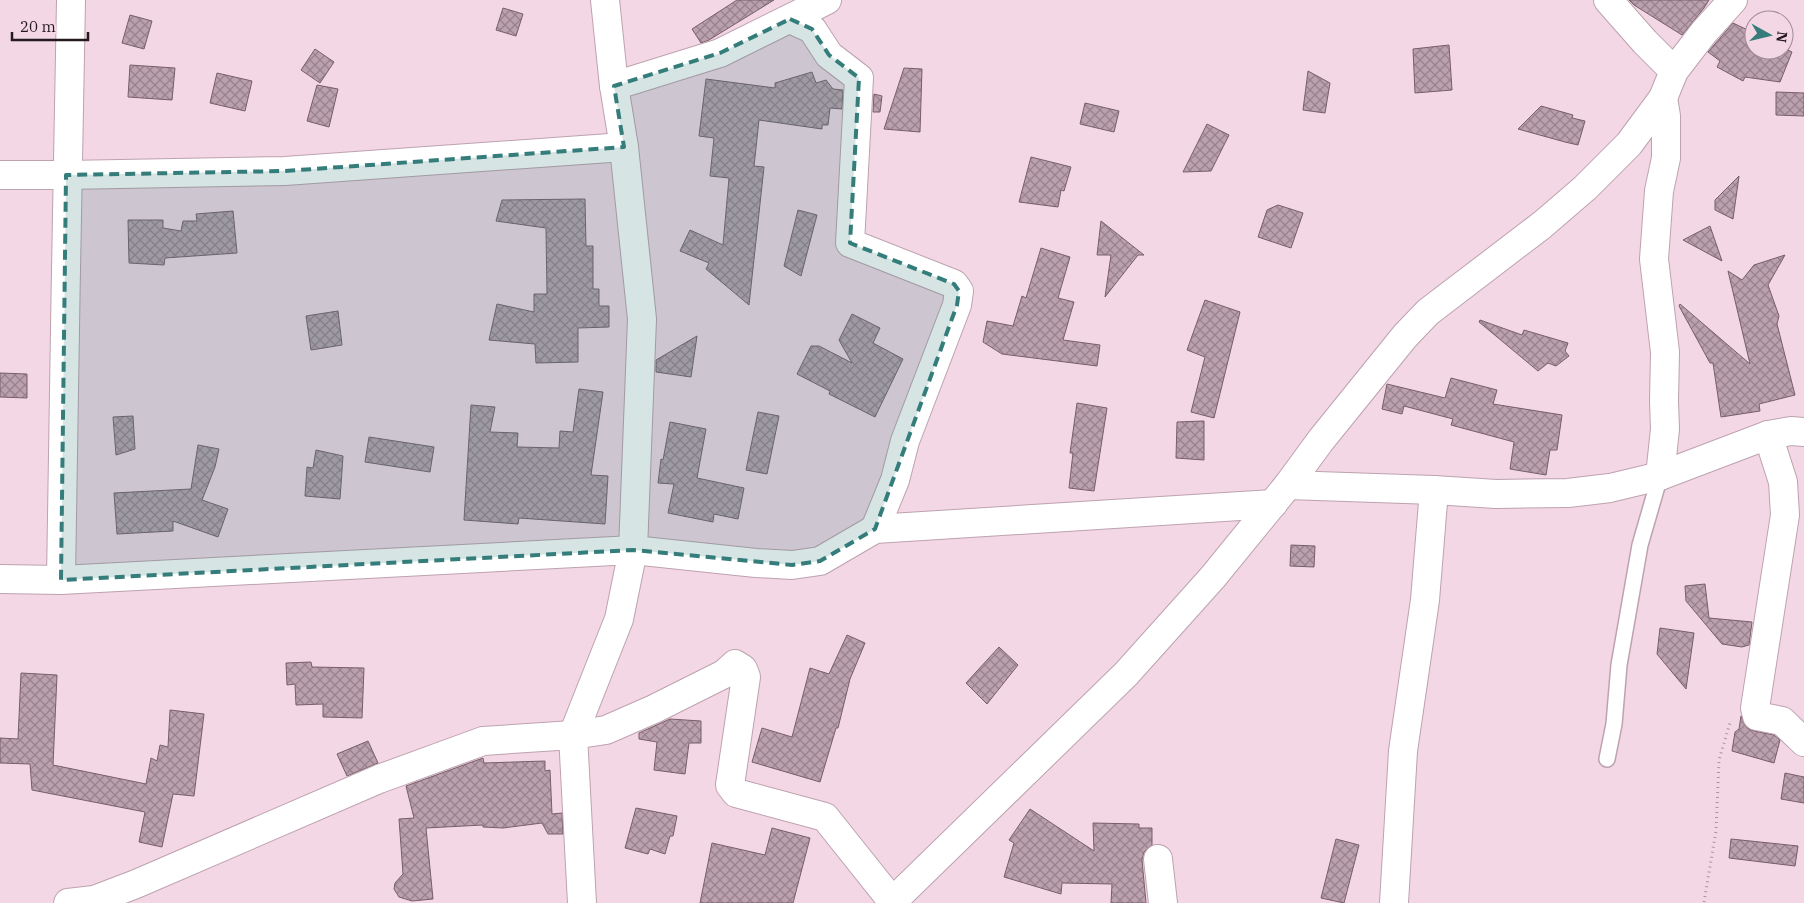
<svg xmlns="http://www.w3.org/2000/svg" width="1804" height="903" viewBox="0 0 1804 903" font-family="'IBM Plex Serif',serif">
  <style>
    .building { fill: url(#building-cross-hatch); stroke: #775e6a }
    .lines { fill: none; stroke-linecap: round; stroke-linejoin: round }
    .service-casing { stroke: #bda2af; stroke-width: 18 }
    .minor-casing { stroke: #bda2af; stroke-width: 30 }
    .path { stroke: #aa949f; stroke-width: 3; stroke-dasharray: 1 4; stroke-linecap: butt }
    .service { stroke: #fff; stroke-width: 15 }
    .minor { stroke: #fff; stroke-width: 28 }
    .marked { fill: #347d7a; fill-opacity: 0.2; stroke: #347d7a; stroke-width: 4; stroke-dasharray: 10 6; stroke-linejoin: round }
  </style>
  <defs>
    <pattern id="building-cross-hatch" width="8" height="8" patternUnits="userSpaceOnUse" patternTransform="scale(1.25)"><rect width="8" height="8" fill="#bba0ad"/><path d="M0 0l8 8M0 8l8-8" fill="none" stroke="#98828c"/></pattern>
  </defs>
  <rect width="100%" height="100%" fill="#f4d7e5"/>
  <g class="building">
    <polygon points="737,0 774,0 709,40 701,43 692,29"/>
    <polygon points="1629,0 1709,0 1704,8 1682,35 1634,5"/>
    <polygon points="503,8 523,14 516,36 496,30"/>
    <polygon points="130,15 152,21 144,49 122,43"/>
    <polygon points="1733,23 1754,33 1754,50 1784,50 1784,48 1792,52 1780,82 1745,77 1743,81 1717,67 1720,61 1708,52"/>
    <polygon points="1449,45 1452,90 1415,93 1413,49"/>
    <polygon points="315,49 334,62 320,83 301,70"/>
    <polygon points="130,65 175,68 172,100 128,97"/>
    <polygon points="904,68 922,69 920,132 884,129"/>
    <polygon points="1308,71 1330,83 1325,113 1303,110"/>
    <polygon points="812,72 816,83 826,80 833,89 843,90 842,109 830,108 828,125 822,125 822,129 759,120 754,166 764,167 749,305 706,269 709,263 680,251 690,230 723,245 729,178 710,176 714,138 699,136 706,79 775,88 775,83"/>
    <polygon points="217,73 252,81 245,111 210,103"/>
    <polygon points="317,85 338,89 329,127 307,121"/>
    <polygon points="1776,92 1804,93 1804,116 1776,115"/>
    <polygon points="874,94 882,96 880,112 873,112"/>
    <polygon points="1085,103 1119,111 1114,132 1080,124"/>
    <polygon points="1541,106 1573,115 1572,118 1585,121 1578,145 1565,142 1518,129"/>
    <polygon points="1207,124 1229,135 1211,171 1183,172"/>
    <polygon points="1031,157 1071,167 1064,191 1061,190 1058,207 1019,202"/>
    <polygon points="1739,176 1733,219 1715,210 1715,200"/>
    <polygon points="585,199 586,246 593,246 593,289 599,289 599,306 609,306 609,327 578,328 578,362 536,363 535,344 489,340 497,304 534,312 534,294 547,294 546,228 496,221 502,200"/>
    <polygon points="1278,205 1303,213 1291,248 1258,237 1267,210"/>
    <polygon points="798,210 817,215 801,276 784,266"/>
    <polygon points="233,211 237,253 165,258 164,265 129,263 128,220 163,220 163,228 181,231 183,221 197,221 196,214"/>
    <polygon points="1101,221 1144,255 1138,255 1105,297 1111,255 1097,255"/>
    <polygon points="1710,226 1722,261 1683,240"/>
    <polygon points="1041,248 1070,257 1058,298 1074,302 1063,340 1100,345 1097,366 1002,354 983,342 987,321 1013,326 1022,296 1026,298"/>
    <polygon points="1785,255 1768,285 1779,316 1777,324 1795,395 1759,404 1760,411 1721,417 1713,363 1710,363 1679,306 1680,304 1750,364 1728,271 1742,280 1754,265"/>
    <polygon points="1205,300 1240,312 1214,418 1191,412 1205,357 1187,350"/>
    <polygon points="338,311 342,345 311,350 306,316"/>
    <polygon points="852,314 880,328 873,343 903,359 875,417 829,394 830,391 797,374 811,346 819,346 852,363 839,340"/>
    <polygon points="1480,320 1522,335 1524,330 1568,343 1565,351 1569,356 1556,366 1548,363 1538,371 1479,322"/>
    <polygon points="697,336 691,377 656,372 656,360"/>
    <polygon points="0,373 27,374 27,398 0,397"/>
    <polygon points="1451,378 1497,390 1493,404 1562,415 1557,450 1550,450 1546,475 1510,469 1514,442 1451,425 1453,419 1404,406 1402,414 1382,409 1387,384 1445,398"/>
    <polygon points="579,389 603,392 591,475 608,476 605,524 519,518 518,524 464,520 471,405 495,407 490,432 518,433 517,447 559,448 560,431 573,432"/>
    <polygon points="1077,403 1107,408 1094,491 1069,488 1073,453 1070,453"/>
    <polygon points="758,412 779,416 767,474 746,470"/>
    <polygon points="133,416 135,449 116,455 113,417"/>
    <polygon points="1204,421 1204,460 1176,458 1177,422"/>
    <polygon points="670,422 706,429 697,478 744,488 738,519 714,514 713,522 668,513 674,484 658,483 661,459 663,460"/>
    <polygon points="369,437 434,447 430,472 365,462"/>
    <polygon points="198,445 219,449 215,467 202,500 228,509 218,537 173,521 173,531 117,534 114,493 191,489"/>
    <polygon points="316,450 343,456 340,499 305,496 307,467 313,468"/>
    <polygon points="1291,545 1315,546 1314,567 1290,566"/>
    <polygon points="1705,584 1709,618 1752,622 1749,645 1742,647 1722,644 1686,601 1685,586"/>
    <polygon points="1660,628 1694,633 1686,689 1657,654"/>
    <polygon points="847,635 865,643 850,679 838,728 836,728 820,782 752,762 762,728 792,737 810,668 829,674"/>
    <polygon points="999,647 1018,665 987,704 966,683"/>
    <polygon points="311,662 312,667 364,668 362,718 323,717 323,704 296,705 295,684 287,685 286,663"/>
    <polygon points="21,673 57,675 53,765 146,784 151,758 157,761 160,745 168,747 170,710 204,714 194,796 173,794 162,847 139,842 145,812 32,790 30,764 0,763 0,738 18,739"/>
    <polygon points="1741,716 1747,728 1754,731 1774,735 1780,740 1774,763 1732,751 1735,732 1739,729"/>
    <polygon points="670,719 701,721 701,743 689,743 685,774 654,770 657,742 639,739 639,733"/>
    <polygon points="368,741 378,763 347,776 337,754"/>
    <polygon points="483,758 484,763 545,761 545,771 550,770 552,814 562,813 563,834 548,834 542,823 503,828 483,827 483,825 426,828 433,899 412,901 399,897 394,889 395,883 403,874 399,819 414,818 406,786"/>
    <polygon points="1785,773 1804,777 1804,803 1781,799"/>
    <polygon points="636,808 677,816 673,836 670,836 665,854 650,849 648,854 625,848"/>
    <polygon points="1030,809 1094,851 1093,823 1139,824 1139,828 1152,828 1152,845 1144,852 1142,860 1146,903 1111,903 1112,884 1062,883 1061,894 1004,877 1014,843 1009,840"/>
    <polygon points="772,828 810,838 793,903 700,903 712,843 765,855"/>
    <polygon points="1336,839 1359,845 1344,903 1321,898"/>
    <polygon points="1731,839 1798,846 1795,866 1729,858"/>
  </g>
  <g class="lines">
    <defs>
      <polyline id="service" points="1607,759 1614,724 1619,665 1640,545 1660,476"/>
      <g id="minor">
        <polyline points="1608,0 1645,42 1674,71"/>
        <polyline points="790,19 812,29 829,55 859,78 850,243 954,284 959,291 957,305 905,441 895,480 875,529"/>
        <polyline points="614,86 720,53 827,0"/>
        <polyline points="0,175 66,175 285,171 624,147"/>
        <polyline points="1768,435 1783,482 1785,515 1755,708 1757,716 1782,721 1804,742"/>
        <polyline points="1660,476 1665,429 1664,401 1665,352 1654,259 1659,191 1666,158 1666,116 1663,98"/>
        <polyline points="1288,485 1434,490 1496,494 1568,493 1610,488 1660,476 1768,435 1791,431 1804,432"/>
        <path d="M 0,579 L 61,580 C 65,387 66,193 71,0"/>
        <polyline points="61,580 633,550 756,563 792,565 820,561 875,529 1273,504"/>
        <polyline points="1158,859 1163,903"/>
        <polyline points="68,903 94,900 136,884 379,779 483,741 573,735 606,730 654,709 724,674 735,664 743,669 746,677 730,785 736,793 825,817 892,901"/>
        <polyline points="582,903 573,735 619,619 633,550 642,319 624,147 614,86 605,0"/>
        <polyline points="891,903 1126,674 1213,577 1288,485 1321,440 1405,336 1428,312 1542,225 1585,188 1629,144 1663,98 1674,71 1704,32 1733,0"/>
        <polyline points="1394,903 1403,751 1425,600 1434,490"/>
      </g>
    </defs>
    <use href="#service" class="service-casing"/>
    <use href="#minor" class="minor-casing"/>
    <polyline class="path" points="1704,902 1716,831 1719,760 1730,723"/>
    <use href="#service" class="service"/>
    <use href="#minor" class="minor"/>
  </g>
  <path class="marked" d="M 790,19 L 812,29 L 829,55 L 859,78 L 850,243 L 954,284 L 959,291 L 957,305 L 875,529 L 820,561 L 792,565 L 633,550 L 61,580 L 66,175 L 285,171 L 624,147 L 614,86 L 720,53 Z"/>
  <g transform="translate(1769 35) rotate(98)"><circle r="24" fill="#f4d7e5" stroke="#a08b95"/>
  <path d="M0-4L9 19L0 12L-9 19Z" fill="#347d7a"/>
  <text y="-8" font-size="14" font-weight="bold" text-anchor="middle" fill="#23191e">N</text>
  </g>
  <path d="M12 32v8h76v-8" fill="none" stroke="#23191e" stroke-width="2.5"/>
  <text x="20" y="32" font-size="15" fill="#23191e" stroke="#f4d7e5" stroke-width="4" paint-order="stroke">20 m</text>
</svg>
